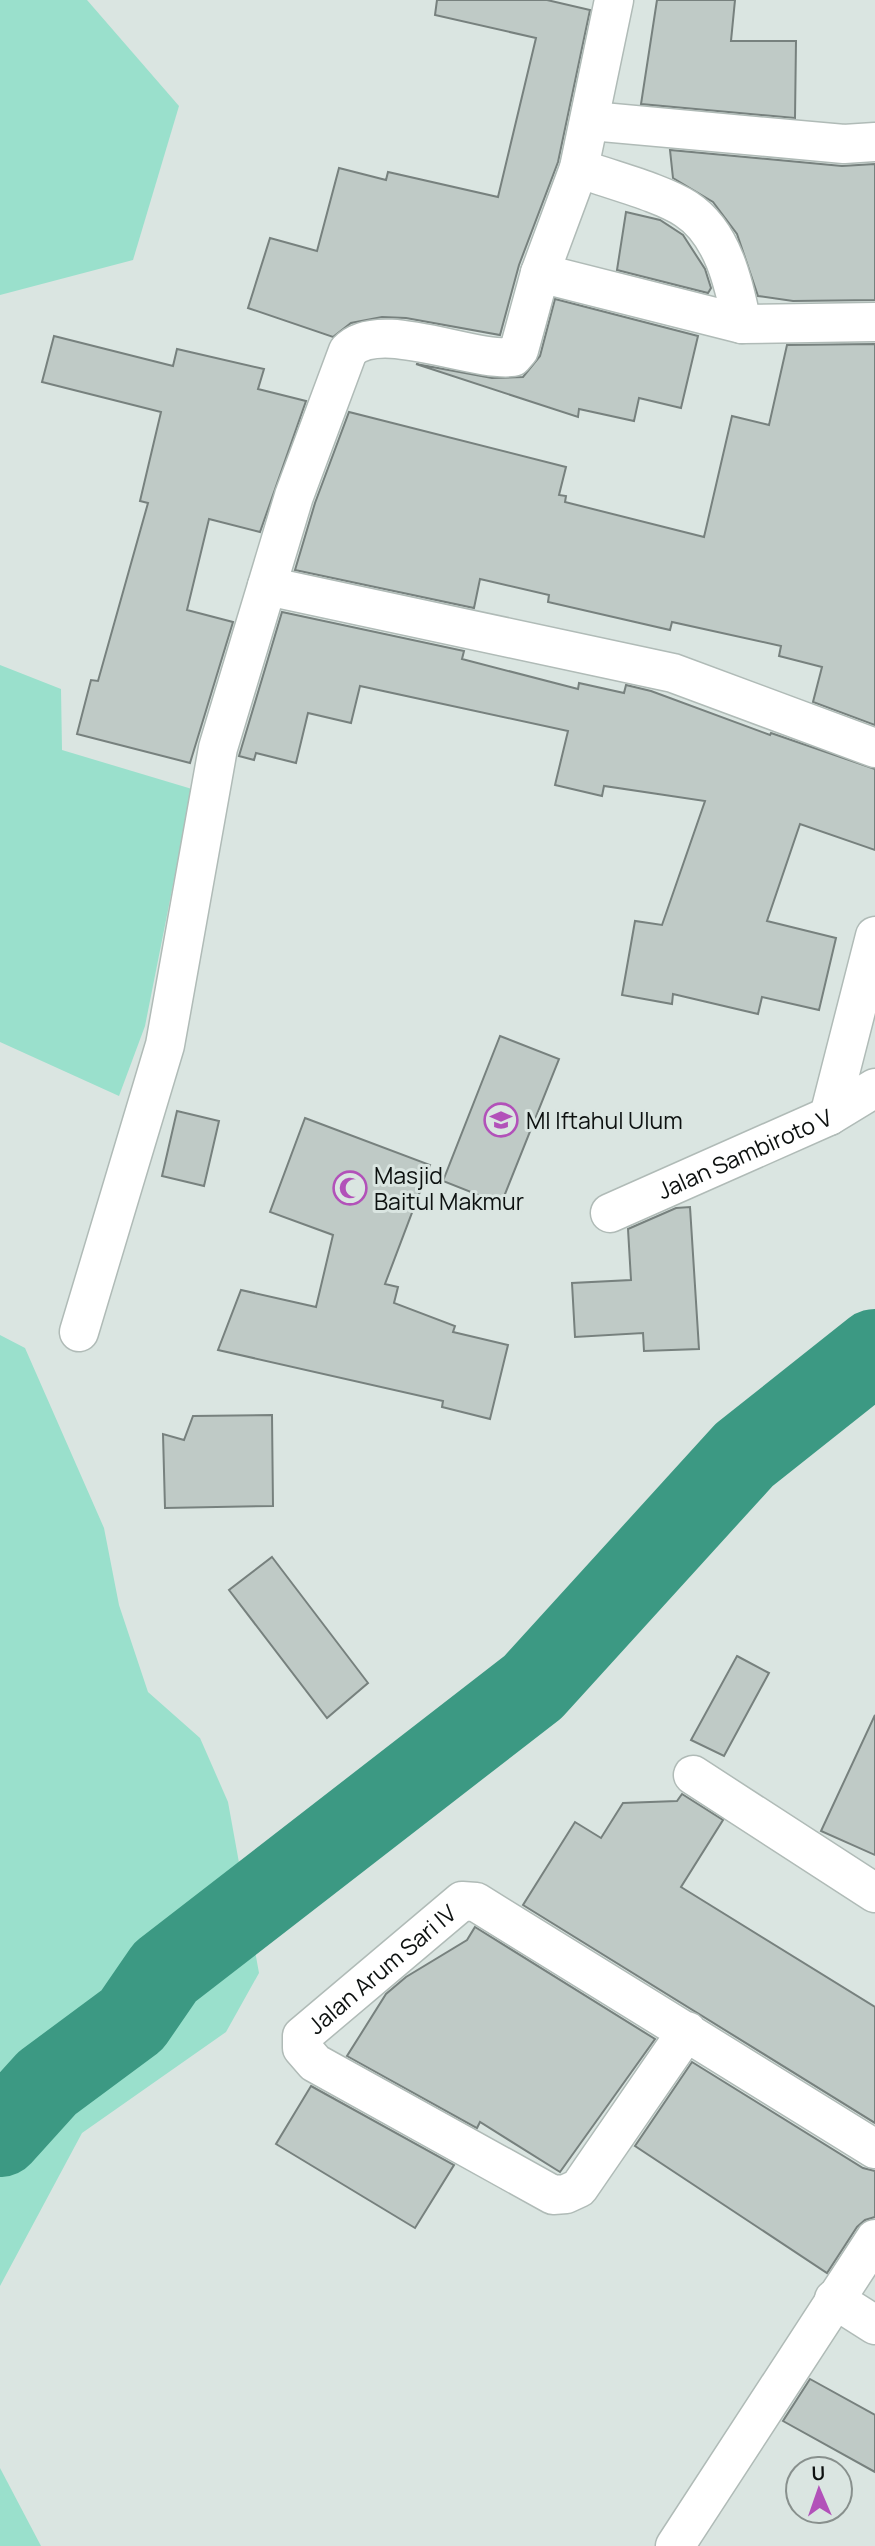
<svg xmlns="http://www.w3.org/2000/svg" width="875" height="2546" viewBox="0 0 875 2546" font-family="Manrope,sans-serif">
  <style>
    .green { fill: #9ae0cc }
    .lines { fill: none; stroke-linecap: round; stroke-linejoin: round }
    .river { stroke: #3c9983; stroke-width: 84 }
    .building { fill: #bfcac6; stroke: #77817e; stroke-width: 2 }
    .street-casing { stroke: #b0bbb7; stroke-width: 41 }
    .street { stroke: #fff; stroke-width: 38 }
    .labels { text-anchor: middle; dominant-baseline: central; stroke-width: 6; stroke-linejoin: round; paint-order: stroke }
    .poi-label { font-size: 23px; fill: #0d1110; stroke: #dae5e1; text-anchor: start }
    .street-label { font-size: 23px; fill: #0d1110; stroke: #dae5e1 }
  </style>
  <rect width="100%" height="100%" fill="#dae5e1"/>
  <g class="green">
    <polygon points="0,0 87,0 179,106 133,260 0,295"/>
    <polygon points="0,665 61,689 62,750 192,789 145,1026 119,1096 0,1042"/>
    <polygon points="0,1335 25,1348 104,1528 119,1605 148,1692 200,1738 228,1802 259,1973 226,2032 82,2133 0,2286"/>
    <polygon points="0,2468 41,2546 0,2546"/>
  </g>
  <g class="lines">
    <polyline class="river" points="0,2135 47,2083 132,2020 165,1972 533,1687 744,1455 875,1351"/>
  </g>
  <g class="building">
    <polygon points="437,0 547,0 590,10 558,162 519,265 500,335 406,318 382,317 351,323 333,337 248,308 270,238 317,251 339,168 386,180 388,172 498,197 536,38 435,15"/>
    <polygon points="657,0 735,0 731,41 796,41 795,118 641,104"/>
    <polygon points="670,150 842,166 875,164 875,300 793,301 758,296 737,234 713,202 673,178"/>
    <polygon points="626,212 660,220 683,235 705,269 711,288 708,293 617,270"/>
    <polygon points="555,299 698,336 681,408 639,398 634,421 579,409 578,417 416,364 492,378 523,377 540,356"/>
    <polygon points="54,336 173,366 177,349 264,369 258,389 306,401 260,532 209,519 187,610 233,622 190,763 77,734 91,680 98,681 148,503 140,501 161,412 42,382"/>
    <polygon points="875,344 875,725 813,702 822,667 779,656 781,646 672,622 670,630 548,602 549,595 480,579 474,608 295,570 315,503 349,412 566,467 559,495 566,496 565,502 704,537 732,416 769,425 787,345"/>
    <polygon points="282,612 464,651 462,659 578,689 579,683 624,693 626,685 651,691 770,735 771,733 875,769 875,850 800,824 767,921 836,938 819,1010 762,997 758,1014 673,994 672,1004 622,995 635,921 662,925 705,801 604,786 602,796 555,785 568,731 360,686 351,723 308,713 296,763 256,753 254,760 239,756"/>
    <polygon points="500,1036 559,1059 501,1204 443,1181"/>
    <polygon points="177,1111 219,1121 204,1186 162,1176"/>
    <polygon points="305,1118 430,1165 385,1284 398,1287 394,1303 455,1326 453,1332 508,1345 490,1419 442,1407 443,1401 218,1350 241,1290 316,1307 333,1235 270,1212"/>
    <polygon points="690,1207 699,1349 644,1351 643,1333 575,1337 572,1283 631,1280 628,1229 676,1208"/>
    <polygon points="272,1415 273,1506 165,1508 163,1434 184,1440 193,1416"/>
    <polygon points="272,1557 368,1683 327,1718 229,1590"/>
    <polygon points="737,1656 769,1673 724,1756 691,1740"/>
    <polygon points="875,1715 875,1855 821,1831"/>
    <polygon points="682,1794 723,1820 681,1887 875,2007 875,2123 523,1905 575,1822 601,1838 623,1803 677,1801"/>
    <polygon points="475,1927 655,2039 560,2172 480,2122 477,2128 347,2056 386,1994 406,1977 467,1940"/>
    <polygon points="692,2062 863,2168 875,2171 875,2217 865,2220 857,2227 827,2273 635,2146"/>
    <polygon points="311,2086 454,2165 415,2228 276,2144"/>
    <polygon points="810,2379 875,2415 875,2472 783,2421"/>
  </g>
  <g class="lines">
    <defs>
      <g id="street">
        <polyline points="591,121 844,144 875,142"/>
        <path d="M 579,168 C 610,180 660,192 686,209 C 723,233 734,284 742,324"/>
        <polyline points="540,273 742,324 875,322"/>
        <polyline points="267,586 673,673 875,748"/>
        <polyline points="829,1116 875,936"/>
        <path id="s1" d="M 610,1213 L 829,1116 L 875,1088"/>
        <path d="M 79,1332 L 165,1045 L 218,748 L 294,496 L 348,351 C 379,318 470,362 513,357 L 519,350 L 540,273 L 579,168 L 614,0"/>
        <polyline points="693,1775 875,1893"/>
        <path id="s2" d="M 687,2031 L 579,2188 L 566,2194 L 553,2195 L 315,2063 L 302,2048 L 302,2036 L 462,1901 L 476,1902 L 875,2149"/>
        <polyline points="834,2299 875,2325"/>
        <polyline points="675,2546 875,2239"/>
      </g>
    </defs>
    <use href="#street" class="street-casing"/>
    <use href="#street" class="street"/>
  </g>
  <defs>
    <symbol id="school-ring" viewBox="-11 -11 22 22"><circle r="9.5" fill="#dae5e1" stroke="#b251b9" stroke-width="1.5"/><path d="M0-5L7-2L0 1L-7-2ZM-4 1L0 2.5L4 1V4Q0 6-4 4Z" fill="#b251b9"/></symbol>
    <symbol id="mosque-ring" viewBox="-11 -11 22 22"><circle r="9.5" fill="#dae5e1" stroke="#b251b9" stroke-width="1.5"/><path d="M3.5-4.9A6 6 0 1 0 3.5 4.9A5 5 0 1 1 3.5-4.9Z" fill="#b251b9"/></symbol>
  </defs>
  <g fill-rule="evenodd">
    <use href="#school-ring" x="482" y="1101" width="38" height="38"/>
    <use href="#mosque-ring" x="331" y="1169" width="38" height="38"/>
  </g>
  <g class="labels">
    <g class="poi-label">
      <text x="526" y="1120">MI Iftahul Ulum</text>
      <text x="374" y="1175">Masjid<tspan x="374" dy="26">Baitul Makmur</tspan></text>
    </g>
    <g class="street-label">
      <text stroke="none"><textPath href="#s1" startOffset="147">Jalan Sambiroto V</textPath></text>
      <text stroke="none"><textPath href="#s2" startOffset="626">Jalan Arum Sari IV</textPath></text>
    </g>
  </g>
  <g transform="translate(819 2490) rotate(358)"><circle r="33" fill="#dae5e1" stroke="#88908d" stroke-width="2"/>
  <path d="M0-5L12 26L0 18L-12 26Z" fill="#b251b9"/>
  <text y="-10" font-size="19" font-weight="bold" text-anchor="middle" fill="#0d1110">U</text>
  </g>
</svg>
